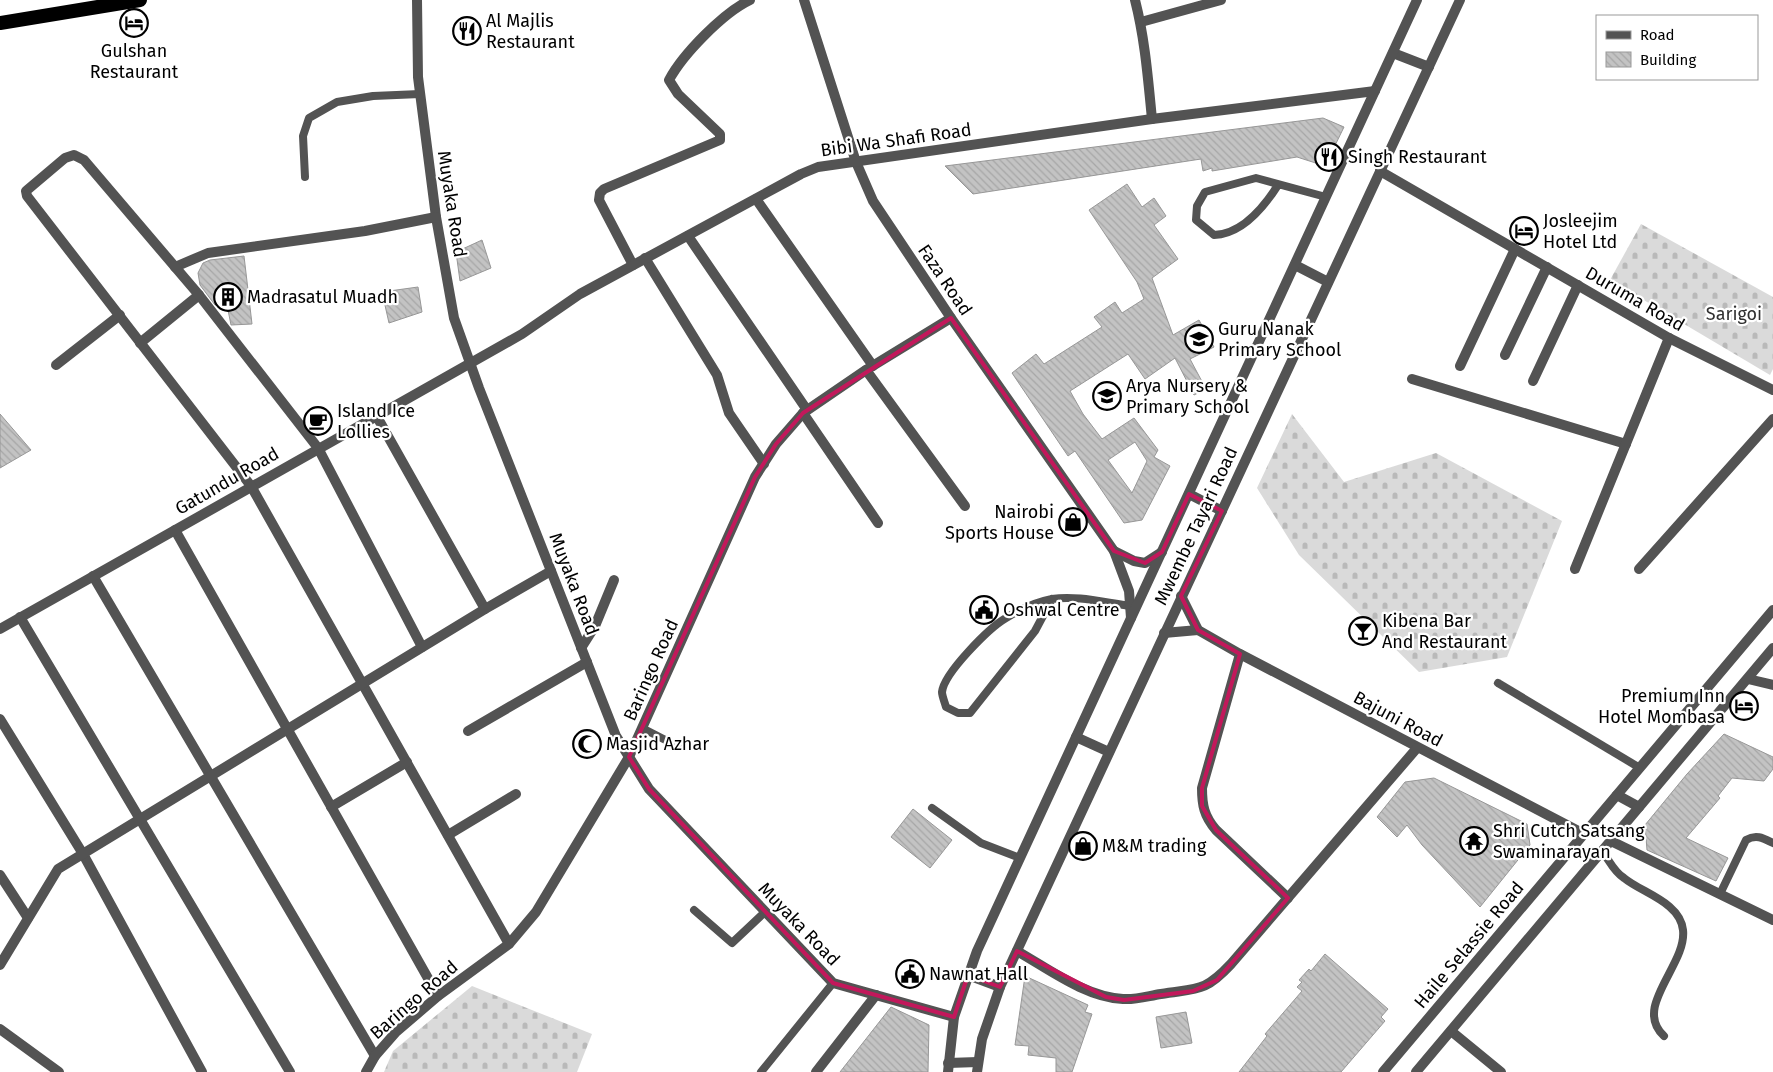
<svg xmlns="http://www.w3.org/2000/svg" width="1773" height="1072" viewBox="0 0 1773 1072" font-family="'Fira Sans',sans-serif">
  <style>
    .cemetery { fill: url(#cemetery-stones) }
    .building { fill: url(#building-back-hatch); stroke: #979797; fill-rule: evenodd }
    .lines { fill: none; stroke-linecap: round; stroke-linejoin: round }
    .service { stroke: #535353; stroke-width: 8 }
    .minor { stroke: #535353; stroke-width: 10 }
    .tertiary { stroke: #535353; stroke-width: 10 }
    .trunk { stroke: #000; stroke-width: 14 }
    .marked { fill: none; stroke: #c2185b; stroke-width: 4; stroke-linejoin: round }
    .labels { text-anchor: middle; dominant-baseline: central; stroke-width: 4.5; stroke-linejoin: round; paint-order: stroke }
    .poi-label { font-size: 18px; fill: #000; stroke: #fff; text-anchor: start }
    .street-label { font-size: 18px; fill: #000; stroke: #fff }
    .park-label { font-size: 18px; fill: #313131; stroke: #fff }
  </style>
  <defs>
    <pattern id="cemetery-stones" width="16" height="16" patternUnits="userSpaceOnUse" patternTransform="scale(1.25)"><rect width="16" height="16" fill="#dadada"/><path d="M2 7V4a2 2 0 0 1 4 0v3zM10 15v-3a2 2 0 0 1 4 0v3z" fill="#b9b9b9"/></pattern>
    <pattern id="building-back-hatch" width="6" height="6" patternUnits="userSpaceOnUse" patternTransform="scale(1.25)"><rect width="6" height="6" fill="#c3c3c3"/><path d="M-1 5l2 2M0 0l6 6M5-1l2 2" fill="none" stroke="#a6a6a6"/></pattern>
  </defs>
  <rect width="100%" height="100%" fill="#fff"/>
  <g class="cemetery">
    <polygon points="1641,224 1773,297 1773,369 1770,375 1610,280"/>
    <polygon points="1292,414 1344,482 1436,453 1562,521 1507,657 1419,672 1299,555 1257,488"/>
    <polygon points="472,986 592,1034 577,1072 384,1072 393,1051"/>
  </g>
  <g class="building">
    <polygon points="1323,118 1344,127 1325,166 1297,157 1212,171 1212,168 1203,171 1201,159 973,194 945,166"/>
    <path d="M 1127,184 L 1142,207 L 1154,198 L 1166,216 L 1154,225 L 1178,259 L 1152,278 L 1173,335 L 1199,320 L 1214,347 L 1190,359 L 1206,389 L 1194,395 L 1175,358 L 1145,379 L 1128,354 L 1070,391 L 1083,414 L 1102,439 L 1134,418 L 1158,450 L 1154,457 L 1170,466 L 1142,520 L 1124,523 L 1075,451 L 1068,456 L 1012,373 L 1036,354 L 1044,364 L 1102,327 L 1094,317 L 1115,302 L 1122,313 L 1144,299 L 1137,282 L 1089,210 ZM 1135,442 L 1147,461 L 1132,493 L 1108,460 Z"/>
    <polygon points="482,240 491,268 460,281 456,252"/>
    <polygon points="244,256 252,324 231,325 227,305 215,305 200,285 198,273 203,263 210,260"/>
    <polygon points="418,287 422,312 389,323 382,292"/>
    <polygon points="0,414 31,450 0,468"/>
    <polygon points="1724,734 1773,757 1773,769 1764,781 1732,778 1718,796 1720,798 1686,838 1728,858 1716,881 1647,850 1645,825 1687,774"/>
    <polygon points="1434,778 1527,824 1530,845 1480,907 1422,845 1407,825 1397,837 1377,817 1405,782"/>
    <polygon points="913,809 952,840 930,868 891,837"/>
    <polygon points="1325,954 1388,1009 1381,1017 1385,1021 1341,1072 1239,1072 1267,1036 1265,1034 1302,991 1297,987 1302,982 1299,980 1309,969 1311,971"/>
    <polygon points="1025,976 1088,1005 1085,1012 1092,1014 1072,1072 1056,1072 1056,1058 1028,1055 1029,1046 1015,1045"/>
    <polygon points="891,1007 929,1025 928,1072 840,1072"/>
    <polygon points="1186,1012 1192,1043 1161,1048 1156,1017"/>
  </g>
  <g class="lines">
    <g class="service">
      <polyline points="305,177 303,136 309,118 337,102 373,96 420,94"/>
      <path d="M 1278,185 C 1264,207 1242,234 1214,235 L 1196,220 L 1197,206 L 1205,192 L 1256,178 L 1326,197"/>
      <path d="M 1052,599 L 1035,631 L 970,713 L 958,713 L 946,707 C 945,703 942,696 942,692 C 944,673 989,628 1006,618 C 1019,610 1037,602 1052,599 C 1077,595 1106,603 1131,606"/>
      <polyline points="1498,683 1640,768"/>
      <polyline points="642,728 679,747"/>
      <polyline points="932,808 981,843 1020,858"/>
      <path d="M 1602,851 C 1609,860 1614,872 1624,878 C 1642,893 1680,902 1683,930 C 1687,965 1632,1007 1664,1036"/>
      <path d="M 1720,894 L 1746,840 C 1756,834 1763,838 1773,843"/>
      <polyline points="694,910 732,943 765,912"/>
      <polyline points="761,1072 833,983"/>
    </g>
    <g class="minor">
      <polyline points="417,0 418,77 436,217 454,318 479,388 616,736 649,789 833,983 954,1017"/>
      <polyline points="804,0 856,162 873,201 951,318 1114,551 1129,591 1131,618"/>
      <path d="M 1135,0 C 1145,39 1148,79 1152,119"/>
      <polyline points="1141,22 1221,0"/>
      <polyline points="1380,171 1669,338 1773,390"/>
      <polyline points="756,199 873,366"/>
      <polyline points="688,236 807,410"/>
      <polyline points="645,258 717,375 729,413 764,464"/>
      <path d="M 633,265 L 599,200 L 600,193 L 604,189 L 720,140 L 720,134 L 678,94 L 669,80 C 683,54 723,13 750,0"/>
      <polyline points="175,267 208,253 365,231 436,217"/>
      <polyline points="140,343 199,295"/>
      <polyline points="1505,355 1547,267"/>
      <polyline points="56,365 120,315"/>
      <polyline points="1460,366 1515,249"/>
      <polyline points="866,370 965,506"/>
      <polyline points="1412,379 1626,444"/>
      <polyline points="1533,381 1578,285"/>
      <polyline points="803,413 878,523"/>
      <polyline points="376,415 485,609"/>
      <polyline points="175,530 438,996"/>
      <polyline points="1114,551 1134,561 1145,563 1162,552"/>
      <polyline points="1575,569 1669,338"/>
      <polyline points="1639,569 1773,419"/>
      <polyline points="93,576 375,1056"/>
      <polyline points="1181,596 1198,630 1240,654 1584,834"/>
      <polyline points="20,617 290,1072"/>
      <polyline points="0,629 522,334 580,294 801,174 818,167 1152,119 1375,91"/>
      <polyline points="1164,633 1198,630"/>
      <polyline points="422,647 318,448 199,295 84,160 74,155 65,158 26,191 27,196 251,486 509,944"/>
      <polyline points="581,648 595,626 614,580"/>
      <path d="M 1240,654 L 1202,788 C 1202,805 1204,816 1216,830 L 1288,898"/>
      <polyline points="1748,679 1773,685"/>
      <polyline points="0,719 83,854 202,1072"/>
      <polyline points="468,731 587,662"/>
      <polyline points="331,807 407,762"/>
      <polyline points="448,835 516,794"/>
      <polyline points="1611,841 1773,920"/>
      <polyline points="0,875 28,918"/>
      <path d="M 1017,951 C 1049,969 1085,997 1123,999 C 1136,1000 1148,996 1161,994 C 1197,988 1204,993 1231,964 L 1417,748"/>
      <polyline points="0,965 58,869 485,609 551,571"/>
      <polyline points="0,1029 59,1072"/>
      <polyline points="1451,1031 1501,1072"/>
      <polyline points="366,1072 375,1056 396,1032 438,996 509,944 536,912 629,757 755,477 776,444 803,413 866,370 951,318"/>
      <polyline points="816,1072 876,995"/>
    </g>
    <g class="tertiary">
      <polyline points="1393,53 1429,67"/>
      <polyline points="1295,265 1328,282"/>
      <polyline points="1189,494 1222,511"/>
      <polyline points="1076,737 1109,752"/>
      <polyline points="1617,795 1639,807"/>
      <polyline points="968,975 1000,987"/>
      <polyline points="948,1063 978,1062"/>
      <polyline points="948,1072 954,1017 977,951 1417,0"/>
      <polyline points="977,1072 982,1039 1000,987 1460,0"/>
      <polyline points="1383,1072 1773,610"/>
      <polyline points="1416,1072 1773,648"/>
    </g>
    <polyline class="trunk" points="0,23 140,0"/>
  </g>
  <path class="marked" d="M 951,318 L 1114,551 L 1145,563 L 1162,552 L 1189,494 L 1222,511 L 1181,596 L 1198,630 L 1240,654 L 1202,788 L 1202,806 L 1216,830 L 1288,898 L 1217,980 L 1193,991 L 1124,1000 L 1106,997 L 1017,951 L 1000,987 L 968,975 L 954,1017 L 833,983 L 649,789 L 629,757 L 755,477 L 776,444 L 803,413 Z"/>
  <defs>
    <symbol id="hotel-ring" viewBox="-11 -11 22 22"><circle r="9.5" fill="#fff" stroke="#000" stroke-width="1.5"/><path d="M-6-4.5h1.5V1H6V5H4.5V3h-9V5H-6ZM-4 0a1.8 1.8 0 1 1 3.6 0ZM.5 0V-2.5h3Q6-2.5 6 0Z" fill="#000"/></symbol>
    <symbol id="restaurant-ring" viewBox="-11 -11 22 22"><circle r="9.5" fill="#fff" stroke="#000" stroke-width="1.5"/><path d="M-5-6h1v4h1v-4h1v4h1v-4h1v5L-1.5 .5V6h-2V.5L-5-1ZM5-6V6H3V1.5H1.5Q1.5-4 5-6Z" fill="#000"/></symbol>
    <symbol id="building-ring" viewBox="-11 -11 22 22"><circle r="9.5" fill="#fff" stroke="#000" stroke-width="1.5"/><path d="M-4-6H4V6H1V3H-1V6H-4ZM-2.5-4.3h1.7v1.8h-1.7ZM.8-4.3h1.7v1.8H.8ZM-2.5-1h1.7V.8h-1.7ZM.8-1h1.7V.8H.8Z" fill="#000"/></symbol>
    <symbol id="school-ring" viewBox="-11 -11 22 22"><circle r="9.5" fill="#fff" stroke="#000" stroke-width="1.5"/><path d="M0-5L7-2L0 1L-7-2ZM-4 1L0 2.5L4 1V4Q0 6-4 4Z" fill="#000"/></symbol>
    <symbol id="cafe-ring" viewBox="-11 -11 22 22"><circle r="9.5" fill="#fff" stroke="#000" stroke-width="1.5"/><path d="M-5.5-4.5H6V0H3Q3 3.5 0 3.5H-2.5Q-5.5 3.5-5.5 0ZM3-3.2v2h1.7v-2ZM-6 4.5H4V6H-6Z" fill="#000"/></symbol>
    <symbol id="shop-ring" viewBox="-11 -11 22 22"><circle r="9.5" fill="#fff" stroke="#000" stroke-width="1.5"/><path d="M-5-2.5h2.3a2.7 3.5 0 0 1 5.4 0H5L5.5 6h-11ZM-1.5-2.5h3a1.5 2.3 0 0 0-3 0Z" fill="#000"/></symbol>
    <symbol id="civic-ring" viewBox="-11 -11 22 22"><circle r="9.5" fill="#fff" stroke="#000" stroke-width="1.5"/><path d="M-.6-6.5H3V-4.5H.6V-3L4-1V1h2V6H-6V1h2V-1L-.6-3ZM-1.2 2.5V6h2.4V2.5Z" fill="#000"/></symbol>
    <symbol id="bar-ring" viewBox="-11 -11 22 22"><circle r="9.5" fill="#fff" stroke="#000" stroke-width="1.5"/><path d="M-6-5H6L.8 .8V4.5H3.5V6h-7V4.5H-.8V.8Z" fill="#000"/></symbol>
    <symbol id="mosque-ring" viewBox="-11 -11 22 22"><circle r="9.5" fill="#fff" stroke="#000" stroke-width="1.5"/><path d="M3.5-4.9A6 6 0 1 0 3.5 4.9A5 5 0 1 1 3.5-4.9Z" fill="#000"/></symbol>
    <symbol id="temple-ring" viewBox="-11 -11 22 22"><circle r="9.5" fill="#fff" stroke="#000" stroke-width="1.5"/><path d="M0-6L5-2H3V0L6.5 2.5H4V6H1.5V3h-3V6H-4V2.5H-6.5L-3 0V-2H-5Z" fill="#000"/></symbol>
  </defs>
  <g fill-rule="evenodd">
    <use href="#hotel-ring" x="118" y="7" width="32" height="32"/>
    <use href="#restaurant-ring" x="451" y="15" width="32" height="32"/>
    <use href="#restaurant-ring" x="1313" y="141" width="32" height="32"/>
    <use href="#hotel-ring" x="1508" y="215" width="32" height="32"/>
    <use href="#building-ring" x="212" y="281" width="32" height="32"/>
    <use href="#school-ring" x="1183" y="323" width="32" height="32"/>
    <use href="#school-ring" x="1091" y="380" width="32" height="32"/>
    <use href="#cafe-ring" x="302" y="405" width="32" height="32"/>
    <use href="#shop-ring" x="1057" y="506" width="32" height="32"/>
    <use href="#civic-ring" x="968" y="594" width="32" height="32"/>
    <use href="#bar-ring" x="1347" y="615" width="32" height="32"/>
    <use href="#hotel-ring" x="1728" y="690" width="32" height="32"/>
    <use href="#mosque-ring" x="571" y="728" width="32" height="32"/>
    <use href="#temple-ring" x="1458" y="825" width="32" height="32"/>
    <use href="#shop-ring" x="1067" y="830" width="32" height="32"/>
    <use href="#civic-ring" x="894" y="958" width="32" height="32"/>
  </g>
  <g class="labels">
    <g class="poi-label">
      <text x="486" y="21">Al Majlis<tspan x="486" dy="21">Restaurant</tspan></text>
      <text x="134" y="51" text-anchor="middle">Gulshan<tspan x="134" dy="21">Restaurant</tspan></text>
      <text x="1348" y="157">Singh Restaurant</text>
      <text x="1543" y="221">Josleejim<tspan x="1543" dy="21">Hotel Ltd</tspan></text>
      <text x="247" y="297">Madrasatul Muadh</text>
      <text x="1218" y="329">Guru Nanak<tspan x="1218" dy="21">Primary School</tspan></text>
      <text x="1126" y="386">Arya Nursery &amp;<tspan x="1126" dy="21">Primary School</tspan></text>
      <text x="337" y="411">Island Ice<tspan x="337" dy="21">Lollies</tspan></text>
      <text x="1054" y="512" text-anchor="end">Nairobi<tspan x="1054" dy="21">Sports House</tspan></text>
      <text x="1003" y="610">Oshwal Centre</text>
      <text x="1382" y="621">Kibena Bar<tspan x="1382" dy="21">And Restaurant</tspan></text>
      <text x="1725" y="696" text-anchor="end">Premium Inn<tspan x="1725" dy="21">Hotel Mombasa</tspan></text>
      <text x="606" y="744">Masjid Azhar</text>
      <text x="1493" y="831">Shri Cutch Satsang<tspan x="1493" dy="21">Swaminarayan</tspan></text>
      <text x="1102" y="846">M&amp;M trading</text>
      <text x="929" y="974">Nawnat Hall</text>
    </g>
    <g class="street-label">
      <text transform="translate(896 140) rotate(-8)">Bibi Wa Shafi Road</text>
      <text transform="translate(452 204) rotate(81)">Muyaka Road</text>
      <text transform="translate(945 280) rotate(56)">Faza Road</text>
      <text transform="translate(1635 299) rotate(30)">Duruma Road</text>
      <text transform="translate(227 481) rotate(-30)">Gatundu Road</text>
      <text transform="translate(1196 526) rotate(-65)">Mwembe Tayari Road</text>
      <text transform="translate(574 584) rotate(69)">Muyaka Road</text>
      <text transform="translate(651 670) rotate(-66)">Baringo Road</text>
      <text transform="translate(1398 719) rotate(28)">Bajuni Road</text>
      <text transform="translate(799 924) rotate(46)">Muyaka Road</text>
      <text transform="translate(1469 945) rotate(-50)">Haile Selassie Road</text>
      <text transform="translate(414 1000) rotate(-41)">Baringo Road</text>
    </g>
    <g class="park-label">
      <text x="1734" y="314">Sarigoi</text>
    </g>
  </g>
  <rect x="1596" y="15" width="162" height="65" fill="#ffffff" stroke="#999999"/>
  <rect x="1606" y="31" width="25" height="8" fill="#535353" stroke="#999999"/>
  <text x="1640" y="40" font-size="15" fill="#000000">Road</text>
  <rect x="1606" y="52" width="25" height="15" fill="url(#building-back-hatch)" stroke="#999999"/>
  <text x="1640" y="65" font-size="15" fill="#000000">Building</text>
</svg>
